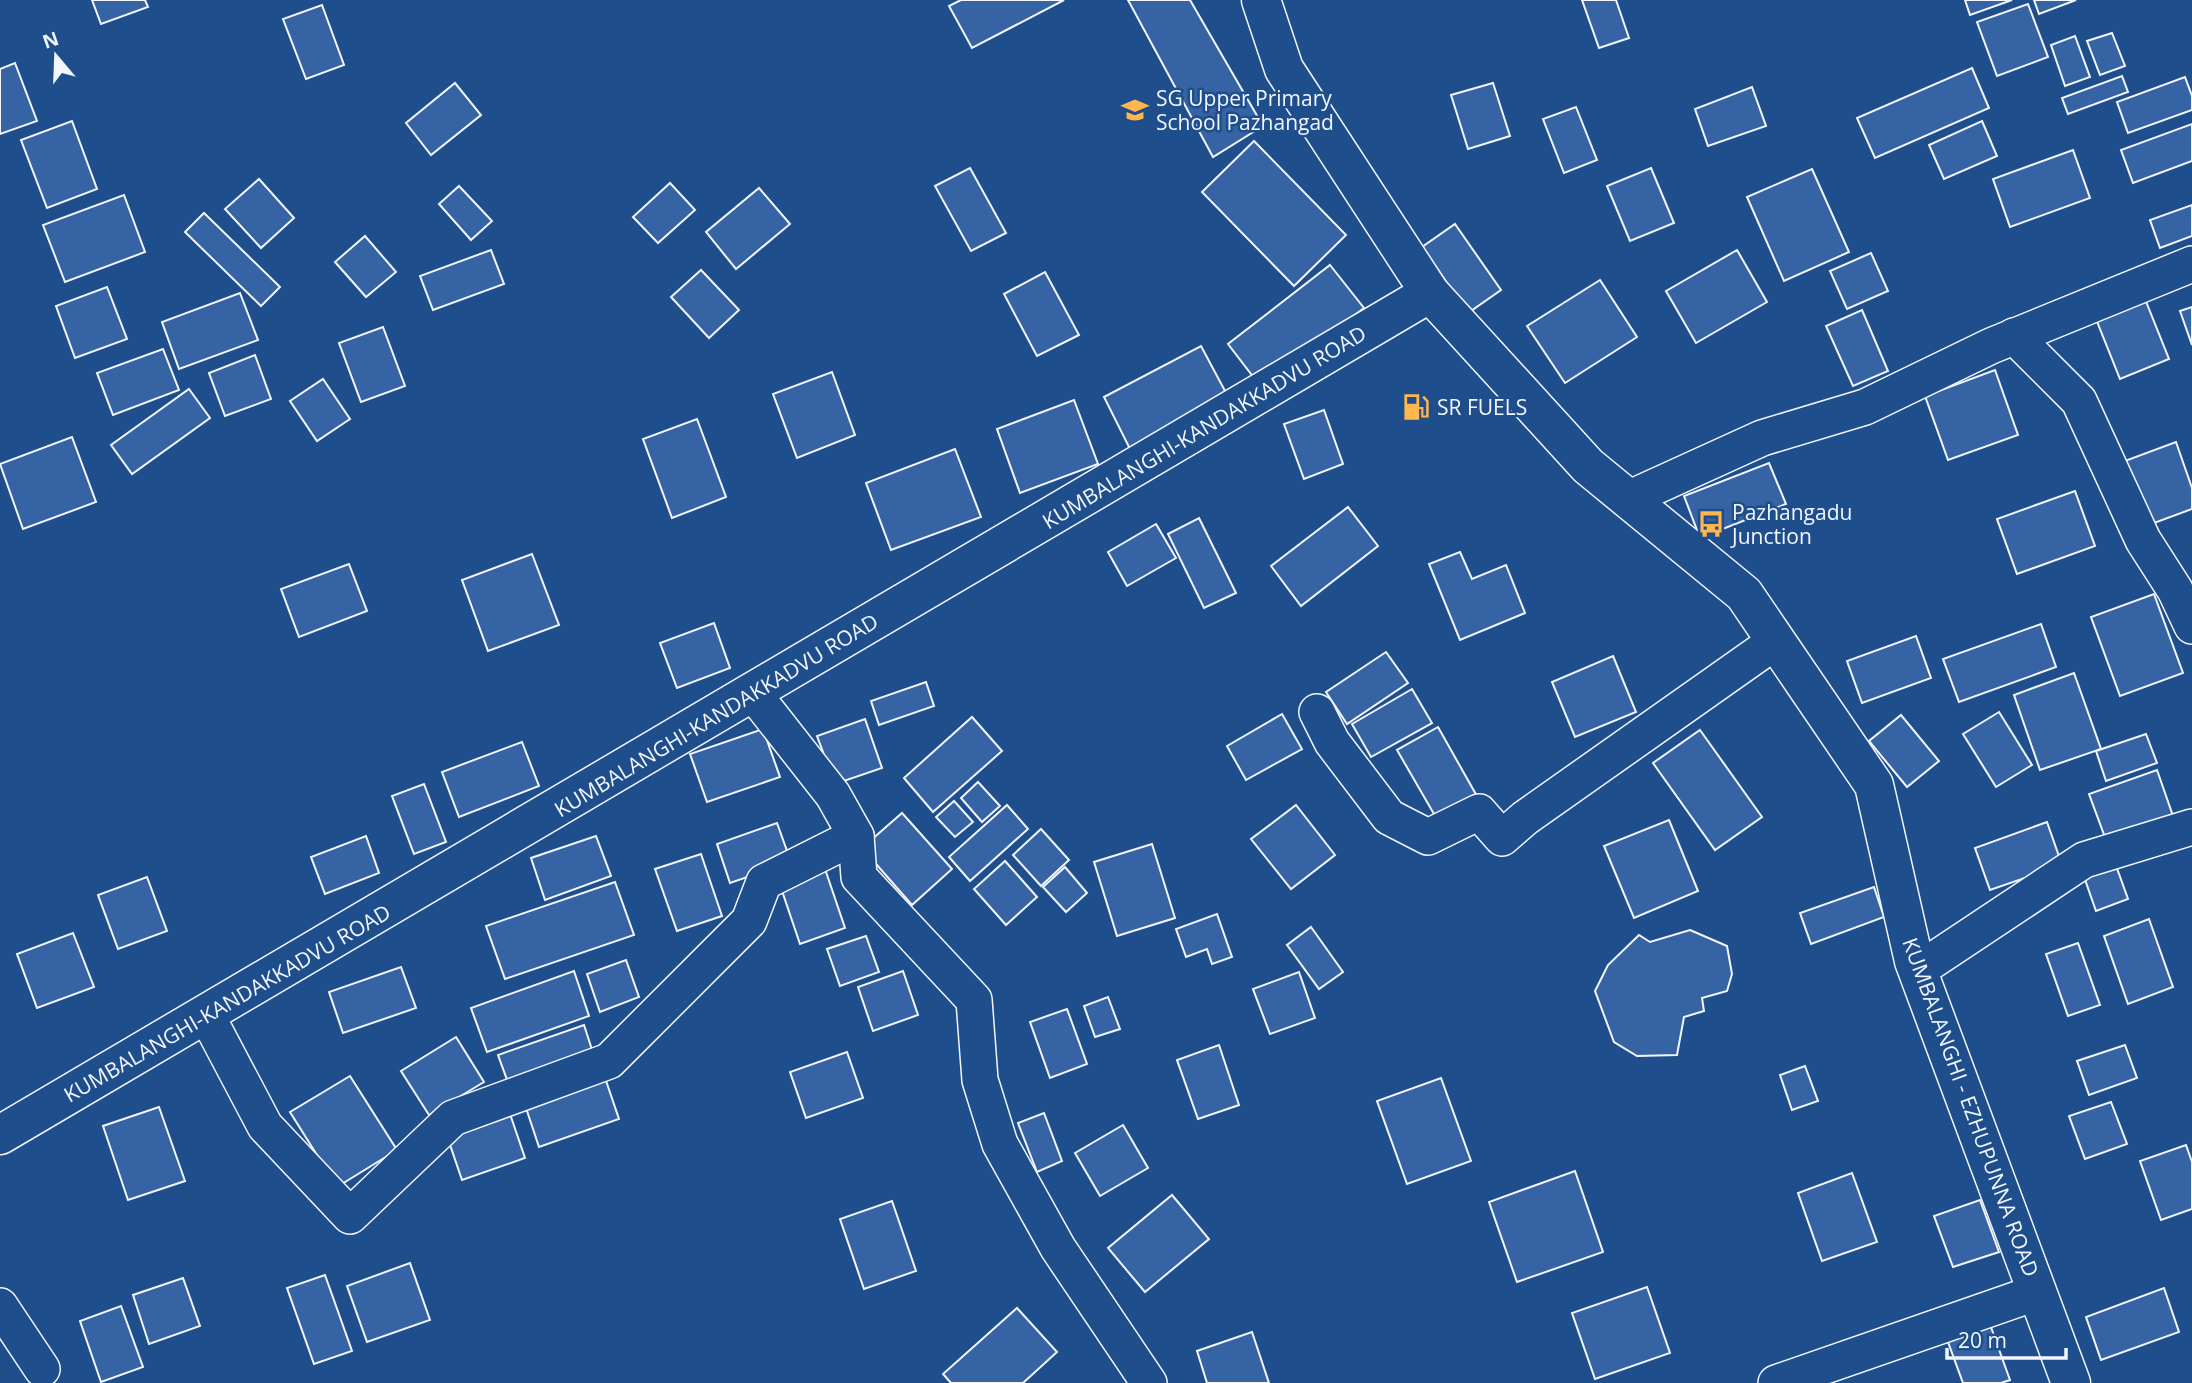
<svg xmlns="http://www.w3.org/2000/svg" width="2192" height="1383" viewBox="0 0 2192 1383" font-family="'Open Sans',sans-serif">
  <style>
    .building { fill: #3563a3; stroke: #f2f6ff; stroke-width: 2 }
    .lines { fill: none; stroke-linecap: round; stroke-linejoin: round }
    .minor-casing { stroke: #f2f6ff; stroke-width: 38 }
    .secondary-casing { stroke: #f2f6ff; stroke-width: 41 }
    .minor { stroke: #1f4e8c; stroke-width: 35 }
    .secondary { stroke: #1f4e8c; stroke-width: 38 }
    .labels { text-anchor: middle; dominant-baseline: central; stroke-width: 5; stroke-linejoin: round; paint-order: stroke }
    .poi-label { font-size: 21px; fill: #f2f6ff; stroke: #1f4e8c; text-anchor: start }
    .street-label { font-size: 21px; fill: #f2f6ff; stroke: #1f4e8c }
  </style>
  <rect width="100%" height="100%" fill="#1f4e8c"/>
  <g class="building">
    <polygon points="92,0 145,0 148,7 101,24"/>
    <polygon points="961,0 1064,0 972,48 949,6"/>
    <polygon points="1128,0 1190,0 1263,126 1213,157"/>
    <polygon points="1582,0 1616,0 1629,38 1599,48"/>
    <polygon points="1965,0 2012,0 1970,15"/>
    <polygon points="2034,0 2076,0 2039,14"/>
    <polygon points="2028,4 2048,57 1997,76 1977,22"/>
    <polygon points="322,5 344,65 306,79 283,19"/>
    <polygon points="2112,33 2125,66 2100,75 2087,41"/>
    <polygon points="2075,36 2090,77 2065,86 2051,45"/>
    <polygon points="15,63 37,121 0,134 0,69"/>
    <polygon points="1972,68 1989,108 1875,158 1857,118"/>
    <polygon points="2122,76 2128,92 2068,114 2062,98"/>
    <polygon points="2185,77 2192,96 2192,110 2128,133 2117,102"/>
    <polygon points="455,83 481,115 431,155 406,123"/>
    <polygon points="1493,83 1510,136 1468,149 1451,95"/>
    <polygon points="1752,87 1766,126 1708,146 1695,109"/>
    <polygon points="1576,107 1597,160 1564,173 1543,119"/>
    <polygon points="72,121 97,189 47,208 21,140"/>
    <polygon points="1982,121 1997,156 1944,179 1929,145"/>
    <polygon points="2192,124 2192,161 2133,183 2121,150"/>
    <polygon points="1254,141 1346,235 1294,286 1202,192"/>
    <polygon points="2073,150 2090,198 2010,227 1993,179"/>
    <polygon points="970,168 1006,233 971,251 935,186"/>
    <polygon points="1651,168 1674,223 1630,241 1607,186"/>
    <polygon points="1812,169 1849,252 1784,281 1747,197"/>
    <polygon points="259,179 294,218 261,248 225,209"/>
    <polygon points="670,183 695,210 658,243 633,217"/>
    <polygon points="459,186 492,221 471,240 439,204"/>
    <polygon points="759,188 790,224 736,269 706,232"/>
    <polygon points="124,195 145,252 65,282 43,225"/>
    <polygon points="2192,205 2192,236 2160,248 2150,220"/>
    <polygon points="204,213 280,287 261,306 185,232"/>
    <polygon points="1455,224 1501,290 1468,313 1422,247"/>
    <polygon points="365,236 396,272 366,297 335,262"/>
    <polygon points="491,250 504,284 433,310 420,276"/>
    <polygon points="1737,250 1767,302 1696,343 1666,291"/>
    <polygon points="1871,253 1888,291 1847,309 1830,271"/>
    <polygon points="1330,265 1364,308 1261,387 1228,344"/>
    <polygon points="701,270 739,310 709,338 671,297"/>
    <polygon points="1045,272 1079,335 1037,356 1004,294"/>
    <polygon points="1600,280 1637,337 1565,383 1527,326"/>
    <polygon points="107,287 127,339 75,358 56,306"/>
    <polygon points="240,293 258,340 179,369 162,322"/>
    <polygon points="2143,294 2169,359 2120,379 2094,314"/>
    <polygon points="2192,307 2192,345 2180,311"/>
    <polygon points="1862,310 1888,371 1853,386 1826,326"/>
    <polygon points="383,327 405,386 361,402 339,343"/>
    <polygon points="1201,346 1232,404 1133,455 1104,397"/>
    <polygon points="163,349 179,390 113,415 97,373"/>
    <polygon points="255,355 271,399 225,416 209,373"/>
    <polygon points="1995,370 2018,435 1948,460 1925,396"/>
    <polygon points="832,372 855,435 797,458 773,394"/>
    <polygon points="323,379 350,419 317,441 290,401"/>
    <polygon points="189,389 210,418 132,474 111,445"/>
    <polygon points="1074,400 1098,464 1020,493 997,429"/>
    <polygon points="1324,410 1343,464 1304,479 1284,424"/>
    <polygon points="697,419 726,497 672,518 643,439"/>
    <polygon points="72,437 96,502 23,529 0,464"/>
    <polygon points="2176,442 2192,488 2192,509 2146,526 2122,462"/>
    <polygon points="955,449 981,517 891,550 866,483"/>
    <polygon points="1769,463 1786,504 1700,538 1684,496"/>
    <polygon points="2075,491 2095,546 2017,574 1997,519"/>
    <polygon points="1348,507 1378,546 1301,606 1271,566"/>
    <polygon points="1199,518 1236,593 1204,608 1168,534"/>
    <polygon points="1156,524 1176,558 1127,586 1108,552"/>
    <polygon points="1460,552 1472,579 1506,565 1525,613 1460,640 1429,564"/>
    <polygon points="532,554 559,625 488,651 462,580"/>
    <polygon points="349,564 367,611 299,637 281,589"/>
    <polygon points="2154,594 2183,673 2120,696 2091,617"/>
    <polygon points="714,623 730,668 677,688 660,643"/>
    <polygon points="2041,624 2056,667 1959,702 1943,659"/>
    <polygon points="1916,636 1931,678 1862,703 1847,661"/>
    <polygon points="1386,652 1408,683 1347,724 1326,692"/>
    <polygon points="1613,656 1636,712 1575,737 1552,682"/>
    <polygon points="2074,673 2101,749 2040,770 2014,695"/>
    <polygon points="926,682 934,706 879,725 871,701"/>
    <polygon points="1412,689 1432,723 1371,757 1352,724"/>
    <polygon points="1999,712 2032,765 1996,787 1963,734"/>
    <polygon points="1282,714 1302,749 1246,780 1227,746"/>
    <polygon points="1901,715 1939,761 1907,787 1869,741"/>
    <polygon points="972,717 1002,751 933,812 904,778"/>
    <polygon points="865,719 882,768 835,784 817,736"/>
    <polygon points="1438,727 1478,798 1438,821 1397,750"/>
    <polygon points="763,729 780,777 707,802 690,754"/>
    <polygon points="1700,730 1762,817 1715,850 1653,763"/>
    <polygon points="2146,734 2157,763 2106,781 2096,751"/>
    <polygon points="522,742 539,786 459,817 442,772"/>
    <polygon points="2157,770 2173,816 2106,840 2089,794"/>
    <polygon points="978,782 1000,806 982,822 961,798"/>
    <polygon points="424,784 446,842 414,854 392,796"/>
    <polygon points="954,801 973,822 955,837 936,817"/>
    <polygon points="1007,805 1028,829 970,881 949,857"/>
    <polygon points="1296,805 1335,855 1291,889 1251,839"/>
    <polygon points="902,813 952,869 912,905 862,848"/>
    <polygon points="1669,820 1698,891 1634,918 1604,846"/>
    <polygon points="2047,822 2062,865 1990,890 1975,848"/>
    <polygon points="777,823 791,862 730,883 717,844"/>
    <polygon points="1041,829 1069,860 1041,886 1013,855"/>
    <polygon points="366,836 379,873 325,894 311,857"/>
    <polygon points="596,836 611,876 545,900 531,858"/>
    <polygon points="1152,844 1175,918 1117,936 1094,862"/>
    <polygon points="701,854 722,916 677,931 655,869"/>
    <polygon points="2114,860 2128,899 2096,911 2082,871"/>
    <polygon points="1005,861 1037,897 1006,925 974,889"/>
    <polygon points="823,863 845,928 800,944 778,879"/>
    <polygon points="1065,867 1087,893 1066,912 1043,887"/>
    <polygon points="147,877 167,931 118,949 98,895"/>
    <polygon points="615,882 634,935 505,979 486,926"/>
    <polygon points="1874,887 1884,917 1811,944 1800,913"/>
    <polygon points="1217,914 1232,957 1212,964 1207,949 1186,957 1176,929"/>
    <polygon points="2149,919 2173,987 2128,1004 2104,936"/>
    <polygon points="1311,927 1343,972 1319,989 1287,945"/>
    <polygon points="1690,930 1727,946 1732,974 1727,991 1702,998 1704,1011 1684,1017 1677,1055 1637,1056 1614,1042 1595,991 1608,965 1639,935 1650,942"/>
    <polygon points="73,933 94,987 37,1008 17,954"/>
    <polygon points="866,936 879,972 840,986 827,949"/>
    <polygon points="2078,943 2100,1005 2068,1016 2046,954"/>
    <polygon points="626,960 639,997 600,1012 587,974"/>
    <polygon points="401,967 416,1008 343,1033 329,992"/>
    <polygon points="574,971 589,1016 487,1052 471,1008"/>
    <polygon points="903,971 918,1015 873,1031 858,987"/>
    <polygon points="1299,972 1315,1018 1270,1034 1253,989"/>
    <polygon points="1108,997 1120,1029 1095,1037 1084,1006"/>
    <polygon points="1067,1009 1087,1064 1050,1078 1030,1022"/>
    <polygon points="584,1025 595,1059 510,1088 498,1055"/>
    <polygon points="456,1037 484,1082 429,1115 401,1071"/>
    <polygon points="1219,1045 1239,1105 1198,1119 1177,1060"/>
    <polygon points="2125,1045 2137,1078 2089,1095 2077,1061"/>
    <polygon points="847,1052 863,1098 806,1118 790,1072"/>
    <polygon points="1805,1066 1818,1101 1792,1110 1780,1075"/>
    <polygon points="603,1072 619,1119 539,1147 523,1099"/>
    <polygon points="350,1076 397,1150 337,1187 290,1112"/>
    <polygon points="1441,1078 1471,1161 1407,1184 1377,1101"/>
    <polygon points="2111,1102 2127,1144 2085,1159 2069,1116"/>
    <polygon points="159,1107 185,1181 128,1200 103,1126"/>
    <polygon points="509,1111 525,1158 462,1180 446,1133"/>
    <polygon points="1044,1113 1062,1161 1037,1172 1018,1123"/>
    <polygon points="1123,1125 1148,1168 1100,1196 1075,1153"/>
    <polygon points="2186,1145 2192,1162 2192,1209 2161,1220 2140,1161"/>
    <polygon points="1575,1171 1603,1252 1517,1282 1489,1202"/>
    <polygon points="1852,1173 1877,1242 1822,1261 1798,1193"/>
    <polygon points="1172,1195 1209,1239 1145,1292 1108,1248"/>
    <polygon points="1980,1200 1999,1252 1953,1267 1934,1216"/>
    <polygon points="892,1201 916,1271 864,1289 840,1219"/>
    <polygon points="410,1263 430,1320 367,1342 347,1286"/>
    <polygon points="325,1275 352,1351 314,1364 287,1288"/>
    <polygon points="183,1278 200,1326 149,1344 133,1295"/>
    <polygon points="1647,1287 1670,1353 1595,1379 1572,1313"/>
    <polygon points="2164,1288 2179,1332 2101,1360 2086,1317"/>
    <polygon points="121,1306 143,1367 101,1382 80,1321"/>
    <polygon points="1017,1308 1057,1352 1023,1383 951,1383 943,1374"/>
    <polygon points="1987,1316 2010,1380 2001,1383 1963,1383 1944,1331"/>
    <polygon points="1252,1332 1269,1383 1207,1383 1197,1351"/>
  </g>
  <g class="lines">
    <defs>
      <g id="minor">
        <polyline points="2014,336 2079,401 2143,540 2175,590 2192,626"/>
        <polyline points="1628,499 1762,438 1865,407 1991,346 2192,264"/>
        <polyline points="753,693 833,795 856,836 859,877 974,1000 980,1080 1000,1144 1058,1248 1149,1383"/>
        <polyline points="1317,712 1332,742 1389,817 1428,837 1479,812 1502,838 1525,818 1776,641"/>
        <polyline points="1917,971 2084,860 2192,827"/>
        <polyline points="207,1016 265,1126 350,1216 453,1118 609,1061 749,921 764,882 856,836"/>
        <polyline points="0,1306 42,1369"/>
        <polyline points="1776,1383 2038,1292"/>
      </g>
      <g id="secondary">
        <polyline points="1261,0 1284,69 1430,293 1588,466 1744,594 1874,785 1914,961 2071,1383"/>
        <polyline points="0,1135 1430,293"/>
      </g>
    </defs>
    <use href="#minor" class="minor-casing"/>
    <use href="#secondary" class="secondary-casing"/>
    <use href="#minor" class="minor"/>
    <use href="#secondary" class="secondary"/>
  </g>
  <defs>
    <symbol id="school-bare" viewBox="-9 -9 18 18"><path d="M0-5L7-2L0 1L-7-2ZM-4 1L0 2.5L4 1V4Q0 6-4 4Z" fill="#ffb74d" stroke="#1f4e8c" stroke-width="2.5" paint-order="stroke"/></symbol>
    <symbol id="fuel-bare" viewBox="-9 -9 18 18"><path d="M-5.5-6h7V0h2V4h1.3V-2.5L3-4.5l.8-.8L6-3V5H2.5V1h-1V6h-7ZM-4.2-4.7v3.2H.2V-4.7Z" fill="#ffb74d" stroke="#1f4e8c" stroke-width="2.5" paint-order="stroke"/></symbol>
    <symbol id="bus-bare" viewBox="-9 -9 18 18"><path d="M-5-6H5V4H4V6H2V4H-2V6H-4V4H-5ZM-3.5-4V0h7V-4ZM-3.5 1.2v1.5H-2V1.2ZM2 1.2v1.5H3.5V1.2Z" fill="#ffb74d" stroke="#1f4e8c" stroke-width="2.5" paint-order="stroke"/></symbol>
  </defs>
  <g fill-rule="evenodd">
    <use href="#school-bare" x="1116" y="91" width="38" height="38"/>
    <use href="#fuel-bare" x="1397" y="388" width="38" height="38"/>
    <use href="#bus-bare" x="1692" y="505" width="38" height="38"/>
  </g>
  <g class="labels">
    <g class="poi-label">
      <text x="1156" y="98">SG Upper Primary<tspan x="1156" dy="24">School Pazhangad</tspan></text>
      <text x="1437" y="407">SR FUELS</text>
      <text x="1732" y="512">Pazhangadu<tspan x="1732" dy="24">Junction</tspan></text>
    </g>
    <g class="street-label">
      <text transform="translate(1204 427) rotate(-31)">KUMBALANGHI-KANDAKKADVU ROAD</text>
      <text transform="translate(716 715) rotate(-31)">KUMBALANGHI-KANDAKKADVU ROAD</text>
      <text transform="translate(227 1003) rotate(-30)">KUMBALANGHI-KANDAKKADVU ROAD</text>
      <text transform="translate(1971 1107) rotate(70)">KUMBALANGHI - EZHUPUNNA ROAD</text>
    </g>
  </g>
  <g transform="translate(56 56) rotate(341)" stroke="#1f4e8c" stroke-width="5" paint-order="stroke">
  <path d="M0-5L12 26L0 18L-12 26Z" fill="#f2f6ff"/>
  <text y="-10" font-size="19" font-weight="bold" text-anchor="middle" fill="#f2f6ff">N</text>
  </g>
  <path d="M1947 1348v10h119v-10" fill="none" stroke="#f2f6ff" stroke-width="3.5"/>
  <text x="1958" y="1348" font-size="21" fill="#f2f6ff" stroke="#1f4e8c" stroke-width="5" paint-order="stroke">20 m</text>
</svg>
